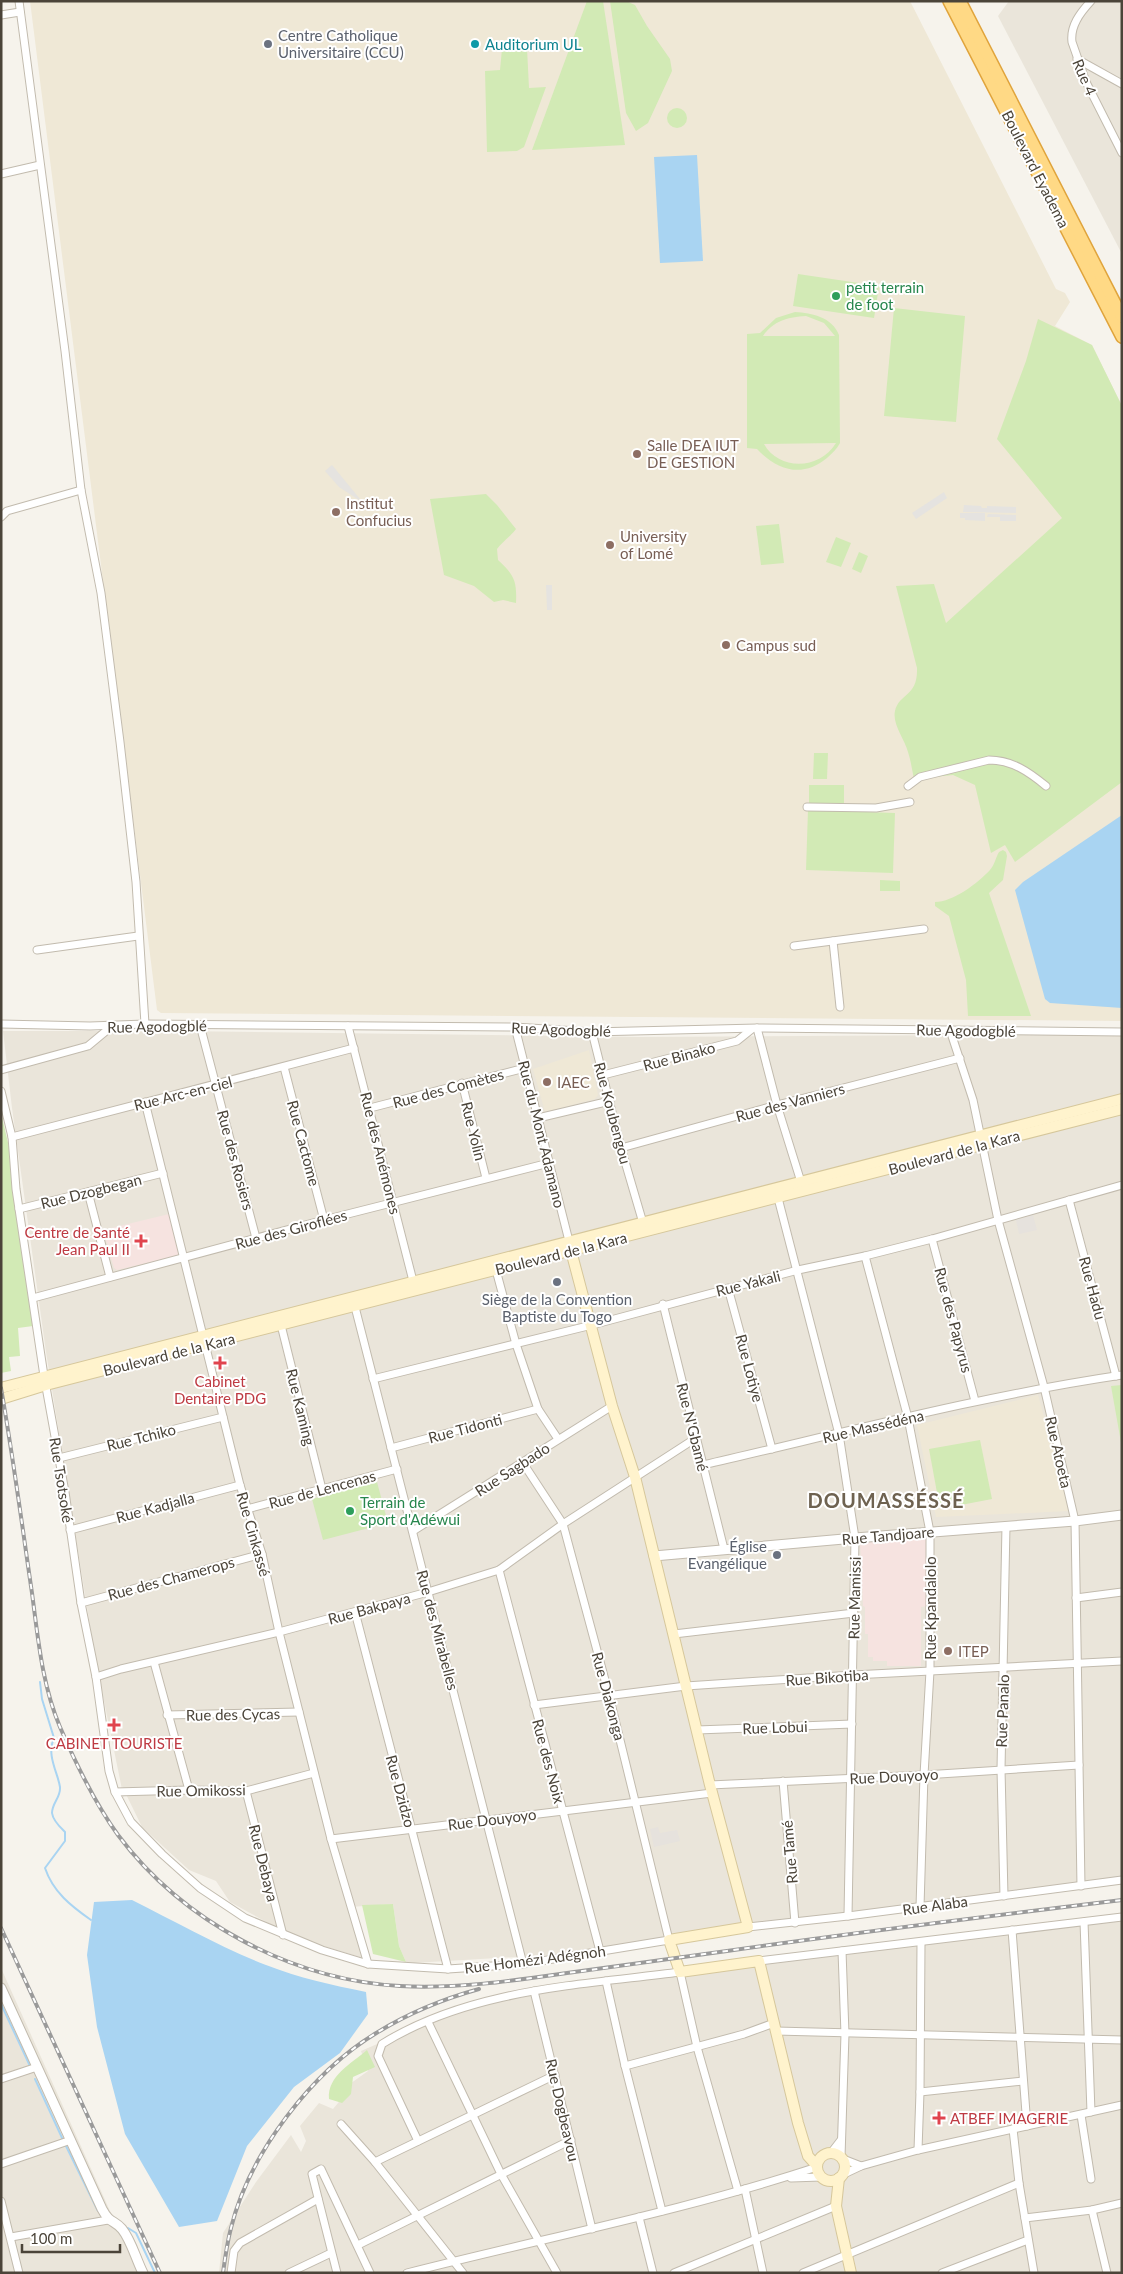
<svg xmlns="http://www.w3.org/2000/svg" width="1123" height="2274" viewBox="0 0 1123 2274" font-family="Lato,sans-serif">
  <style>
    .residential { fill: #eae5da }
    .industrial { fill: #e6e2dd }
    .education { fill: #efe8d6 }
    .medical { fill: #f6e3e0 }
    .green { fill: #d2eab5; fill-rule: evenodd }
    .parking { fill: #e5e3e0 }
    .water { fill: #a9d4f2 }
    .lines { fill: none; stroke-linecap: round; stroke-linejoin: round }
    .stream { stroke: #a9d4f2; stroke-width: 2 }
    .minor-casing { stroke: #c2bbae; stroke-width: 9 }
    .tertiary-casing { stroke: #c2bbae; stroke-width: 11 }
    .secondary-casing { stroke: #d6c79b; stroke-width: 12 }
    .trunk-casing { stroke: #e0a43c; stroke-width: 14 }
    .minor { stroke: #fff; stroke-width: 7 }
    .tertiary { stroke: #fff; stroke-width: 9 }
    .secondary { stroke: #fff3cd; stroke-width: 10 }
    .trunk { stroke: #ffd985; stroke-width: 11 }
    .rail-casing { stroke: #9a9a9a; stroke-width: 4 }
    .rail { stroke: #fff; stroke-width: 2; stroke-dasharray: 5.5; stroke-linecap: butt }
    .worship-dot { fill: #6b7280; stroke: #fff; stroke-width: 2 }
    .culture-dot { fill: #0f9aa8; stroke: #fff; stroke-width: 2 }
    .leisure-dot { fill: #2e9e5b; stroke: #fff; stroke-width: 2 }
    .education-dot { fill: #8d6e63; stroke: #fff; stroke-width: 2 }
    .health-dot { fill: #e0444e; stroke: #fff; stroke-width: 2 }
    .labels { text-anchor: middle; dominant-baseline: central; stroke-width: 4; stroke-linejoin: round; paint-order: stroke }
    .worship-label { font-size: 15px; fill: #5b616d; stroke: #fff; text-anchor: start }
    .culture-label { font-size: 15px; fill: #0d838f; stroke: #fff; text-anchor: start }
    .street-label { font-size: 15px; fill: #4b4439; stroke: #fff }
    .leisure-label { font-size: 15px; fill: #27864d; stroke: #fff; text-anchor: start }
    .education-label { font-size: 15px; fill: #785e54; stroke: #fff; text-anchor: start }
    .health-label { font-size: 15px; fill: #be3a42; stroke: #fff }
    .district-label { font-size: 20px; font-weight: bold; letter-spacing: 1px; fill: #6e6250; stroke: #fff }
  </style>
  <rect width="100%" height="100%" fill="#f6f3ec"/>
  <g class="residential">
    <polygon points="1009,1 1122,1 1122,254 998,16"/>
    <polygon points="3,1031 177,1031 639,1037 1122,1034 1122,1877 839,1918 565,1954 413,1963 406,1962 399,1946 393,1904 350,1907 363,1958 294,1937 230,1902 216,1881 189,1870 142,1827 122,1786 126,1809 95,1657 46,1352 12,1108"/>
    <polygon points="1122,1919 1122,2273 219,2273 223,2233 256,2182 291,2135 301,2152 306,2141 300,2126 319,2103 333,2109 343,2097 347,2086 368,2071 361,2051 458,2009 592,1984 666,1974 991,1937"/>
    <polygon points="1,1968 110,2211 138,2273 1,2273"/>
  </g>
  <g class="industrial">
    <polygon points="1033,1215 1037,1230 1019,1234 1016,1220"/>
    <polygon points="658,1827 660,1833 677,1830 680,1841 654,1847 650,1829"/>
  </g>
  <g class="education">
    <polygon points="30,1 910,1 1056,289 1065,293 1070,302 1055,326 1092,345 1122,406 1122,1021 161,1013 157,1010"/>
    <polygon points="589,1050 598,1095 595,1099 545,1112 533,1069"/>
    <polygon points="1038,1395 1070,1511 936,1517 917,1425"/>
  </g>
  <g class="medical">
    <polygon points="169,1214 180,1255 117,1270 114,1268 103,1230"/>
    <polygon points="926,1539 928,1606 921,1607 921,1666 887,1666 887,1661 873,1661 873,1657 868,1657 868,1634 865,1634 865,1607 863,1606 860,1541"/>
  </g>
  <g class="green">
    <polygon points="587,1 603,1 625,145 532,150"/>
    <polygon points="610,1 626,1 635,5 647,26 670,59 672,71 648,123 636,131 626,113"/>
    <polygon points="527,48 529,88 546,87 524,147 517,151 487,152 485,71 500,70 502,49"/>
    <circle cx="677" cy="118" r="10"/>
    <polygon points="798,274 879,286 874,318 793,306"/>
    <polygon points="894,308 965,316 956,422 884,416"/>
    <path d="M 795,312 C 812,313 832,317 839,335 L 840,443 C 837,449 832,453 827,458 C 803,478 778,471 757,449 L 747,448 L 747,334 L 760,333 L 776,318 ZM 806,316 L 824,323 L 835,336 L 763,336 C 773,321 788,317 806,316 ZM 836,443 C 820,470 779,471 764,444 Z"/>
    <path d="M 1038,319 L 1092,345 L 1122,406 L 1122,782 L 1015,862 L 1005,845 L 991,853 L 975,785 L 953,775 L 914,779 C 912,770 911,761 908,752 C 905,740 892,724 895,711 C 899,693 918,697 917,668 L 896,586 L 934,584 L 946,623 L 1062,518 L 997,439 L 1026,361 Z"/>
    <path d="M 486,494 L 497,505 L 516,529 C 510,537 503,541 497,549 L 498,560 C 514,575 517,580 516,603 L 503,600 L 494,602 L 474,586 L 444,575 L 430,499 Z"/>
    <polygon points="779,524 784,563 761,565 756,526"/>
    <polygon points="836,537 851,543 841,567 826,562"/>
    <polygon points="859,552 868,556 861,573 852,569"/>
    <polygon points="814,753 828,753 827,779 813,779"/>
    <polygon points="809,785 844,785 844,805 809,804"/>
    <polygon points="808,810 895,813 893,873 806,870"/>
    <path d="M 1003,850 L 1006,852 L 1007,856 L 1003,880 L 989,893 L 1031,1016 L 968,1016 L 966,980 L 949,916 L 935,906 L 935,902 C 953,902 978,883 990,870 C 995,864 995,859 999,852 Z"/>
    <polygon points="880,880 900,881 900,891 880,891"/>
    <polygon points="1,1113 10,1151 15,1209 33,1326 18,1328 20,1356 9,1357 11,1371 1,1373"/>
    <polygon points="1122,1385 1122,1448 1111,1386"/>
    <polygon points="980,1440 992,1499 940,1509 929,1449"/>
    <polygon points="377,1482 388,1523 323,1540 312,1499"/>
    <polygon points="393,1904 399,1946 406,1962 373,1954 362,1905"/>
    <path d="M 367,2050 L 375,2067 L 353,2077 L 351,2094 L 342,2103 L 329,2099 C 327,2076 352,2063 367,2050 Z"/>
  </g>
  <g class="parking">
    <polygon points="332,465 360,499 359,500 339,487 325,471"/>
    <polygon points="944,492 947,498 916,519 912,513"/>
    <polygon points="964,505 981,506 982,508 987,508 987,506 1016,507 1016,513 963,512"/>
    <polygon points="960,513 985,513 985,521 965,520 965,518 960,518"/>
    <polygon points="988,514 1016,515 1016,521 1000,521 1000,517 987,517"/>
    <polygon points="546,585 552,585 552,610 547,610"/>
  </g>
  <g class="water">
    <polygon points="697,155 703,261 660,263 654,157"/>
    <polygon points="1122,815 1122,1008 1050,1003 1045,999 1015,890 1023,882"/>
    <path d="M 132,1900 C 176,1922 220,1947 266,1965 C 299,1978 332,1985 366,1992 L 368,2014 L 340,2053 L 294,2087 L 247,2146 L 217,2221 L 179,2227 L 125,2134 L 97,2027 L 87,1955 L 94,1902 Z"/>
  </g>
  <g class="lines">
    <g class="stream">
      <path d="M 40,1682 L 42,1699 L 54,1738 C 46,1755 58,1773 60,1787 C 61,1797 52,1803 52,1813 C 53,1821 60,1827 65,1832 L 65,1841 L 45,1868 C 53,1892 71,1906 91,1920"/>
      <polyline points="1,2004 30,2066"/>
      <polyline points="35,2079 63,2140"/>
      <polyline points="66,2146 98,2211"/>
      <polyline points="128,2228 136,2233 155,2273"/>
    </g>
    <defs>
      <g id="minor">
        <polyline points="19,1 65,351 81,490 101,593 120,742 136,882 145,1024"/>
        <path d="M 1091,1 C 1080,13 1070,26 1072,42 L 1086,82 L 1122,153"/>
        <polyline points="1,15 20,12"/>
        <polyline points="1077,59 1122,84"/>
        <polyline points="1,174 40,165"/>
        <polyline points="1,517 7,511 81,490"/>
        <path d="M 908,786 L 920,777 L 989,760 C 1012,760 1029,772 1046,786"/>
        <polyline points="807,807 876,808 910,802"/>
        <polyline points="833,941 840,1007"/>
        <polyline points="794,946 924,929"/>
        <polyline points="37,950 138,936"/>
        <polyline points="1,1024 90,1026 145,1024 515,1027 592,1032 757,1028 1122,1032"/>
        <polyline points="200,1025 256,1238"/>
        <polyline points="348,1026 413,1281"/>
        <polyline points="515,1027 569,1241"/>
        <polyline points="757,1028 777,1105 801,1182"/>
        <polyline points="950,1030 973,1100 998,1220 1044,1387 1075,1521 1081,1886"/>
        <polyline points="592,1032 621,1148 643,1223"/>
        <polyline points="284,1067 324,1220"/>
        <polyline points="1,1070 88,1046 112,1026"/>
        <polyline points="603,1075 737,1041 752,1029"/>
        <polyline points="462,1083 486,1178"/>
        <polyline points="1,1091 12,1137 16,1189 44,1376 65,1492 81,1603 96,1677 109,1771 115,1792 131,1822 162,1854 200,1888 245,1918 322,1950 368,1964 448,1969 523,1964 669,1940 609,1695 563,1524 523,1463"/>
        <polyline points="145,1102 240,1485 262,1554 279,1632 331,1839 368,1964"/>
        <polyline points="370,1108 525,1068"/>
        <polyline points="538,1118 610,1101"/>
        <polyline points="12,1137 354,1048"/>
        <polyline points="621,1148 777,1105 960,1058"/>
        <polyline points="88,1192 110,1277"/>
        <polyline points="778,1198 839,1434 855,1538 848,1916"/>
        <polyline points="1069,1200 1116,1376"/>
        <polyline points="19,1209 163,1173"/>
        <polyline points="932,1239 975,1401"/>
        <polyline points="865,1256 908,1418 930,1532 930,1671 924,1775 920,1907"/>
        <polyline points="496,1270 516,1344 538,1409 558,1439"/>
        <polyline points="728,1288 772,1449"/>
        <polyline points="33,1298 324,1220 549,1163"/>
        <polyline points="354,1303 523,1964"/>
        <polyline points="663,1304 724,1549"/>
        <polyline points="281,1325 322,1489"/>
        <polyline points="373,1379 592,1325 798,1270 865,1256 932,1239 1122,1185"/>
        <polyline points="391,1448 538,1409"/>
        <polyline points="59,1458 223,1417"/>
        <path d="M 703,1465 C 842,1433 980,1396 1122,1375"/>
        <polyline points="247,1509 397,1469"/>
        <polyline points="70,1530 240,1485"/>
        <polyline points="413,1531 612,1406"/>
        <polyline points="499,1570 600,1951"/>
        <polyline points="1076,1598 1122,1592"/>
        <polyline points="81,1603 262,1554"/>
        <polyline points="355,1612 448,1969"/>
        <polyline points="674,1634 854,1613"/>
        <polyline points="154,1662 189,1790"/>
        <polyline points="96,1677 121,1669 279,1632 428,1592 499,1570 563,1524 696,1438"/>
        <polyline points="534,1705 686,1686 853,1675 1122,1661"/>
        <polyline points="167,1715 299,1712"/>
        <polyline points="697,1730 852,1724"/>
        <polyline points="783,1781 795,1923"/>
        <polyline points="710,1785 924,1775 1079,1765"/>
        <polyline points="246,1791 283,1935"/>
        <polyline points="115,1792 189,1790 246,1791 314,1773"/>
        <polyline points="331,1839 712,1793"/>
        <polyline points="1004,1896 1001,1769 1006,1526"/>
        <polyline points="1084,1922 1091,2112"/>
        <polyline points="748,1927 848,1916 1122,1880"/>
        <polyline points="1012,1930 1027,2126"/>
        <polyline points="759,1961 1122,1917"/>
        <polyline points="606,1981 625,2066 662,2211"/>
        <polyline points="534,1991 592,2229"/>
        <polyline points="428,2022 501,2174 557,2273"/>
        <polyline points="776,2031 1122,2040"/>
        <polyline points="625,2066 744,2034 774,2023"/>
        <polyline points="1,2079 37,2067"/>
        <polyline points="920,2092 1023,2081"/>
        <polyline points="1081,2115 1091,2179"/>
        <polyline points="341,2124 375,2162 463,2273"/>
        <polyline points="1013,2129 1019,2183 1034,2273"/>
        <path d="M 418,2141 L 378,2056 L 382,2044 C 470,1989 581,1985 680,1972 L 697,2047 L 738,2191"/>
        <polyline points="918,2150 920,2092 921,1943"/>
        <polyline points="831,2153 841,2140"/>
        <polyline points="841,2157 845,2034 842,1951"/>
        <polyline points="843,2159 861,2166"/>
        <polyline points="375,2162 555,2075"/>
        <polyline points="1,2164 71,2140"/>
        <polyline points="844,2174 861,2166 918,2150 1122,2105"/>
        <polyline points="791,2178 821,2177"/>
        <polyline points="745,2189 763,2273"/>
        <polyline points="1,2201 19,2273"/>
        <polyline points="1092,2210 1107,2273"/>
        <polyline points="639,2217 653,2273"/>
        <polyline points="1025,2218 1092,2210 1122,2203"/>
        <polyline points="11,2237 108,2220"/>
        <polyline points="358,2245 571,2140"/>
        <polyline points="231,2273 234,2251 240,2243 318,2199"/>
        <polyline points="289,2273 331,2253"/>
        <polyline points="337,2273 312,2174 321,2169 370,2273"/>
        <path d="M 407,2273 C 544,2238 683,2211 817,2167"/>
        <polyline points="674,2273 836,2206"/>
        <polyline points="803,2273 1019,2183"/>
        <polyline points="942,2273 1028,2240"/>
      </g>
      <g id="tertiary">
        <polyline points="654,1556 855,1538 1075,1521 1122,1515"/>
        <path d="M 1,1988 L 102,2209 C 110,2224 113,2219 122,2229 C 131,2240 136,2259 143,2273"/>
      </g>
      <g id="secondary">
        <polyline points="570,1247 612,1406 635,1477 710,1785 748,1927 669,1940 680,1972 759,1961 798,2123 808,2156 817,2166"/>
        <polyline points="1,1388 1122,1099"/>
        <polyline points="1,1399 46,1385 1122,1109"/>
        <circle cx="831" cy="2167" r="14"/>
        <polyline points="839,2178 836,2206 851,2273"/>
      </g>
      <g id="trunk">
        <polyline points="949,1 1122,337"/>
        <polyline points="960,1 1122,317"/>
      </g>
    </defs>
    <use href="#minor" class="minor-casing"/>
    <use href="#tertiary" class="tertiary-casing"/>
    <use href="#secondary" class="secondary-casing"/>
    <use href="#trunk" class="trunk-casing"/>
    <use href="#minor" class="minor"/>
    <use href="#tertiary" class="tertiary"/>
    <use href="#secondary" class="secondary"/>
    <use href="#trunk" class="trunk"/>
    <defs>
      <g id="rail">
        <path d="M 1,1388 C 13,1456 22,1525 32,1593 C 38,1638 42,1685 60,1727 C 76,1764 94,1802 118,1835 C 183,1922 292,1980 400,1986 C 456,1989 512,1981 567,1973 C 621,1966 674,1958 727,1951 C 858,1932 990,1916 1122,1900"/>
        <polyline points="1,1928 160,2273"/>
        <path d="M 223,2273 C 225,2258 227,2243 231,2228 C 249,2154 312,2071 378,2032 C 409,2013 443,1999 479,1989"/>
      </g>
    </defs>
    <use href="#rail" class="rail-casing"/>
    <use href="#rail" class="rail"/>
  </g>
  <g class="worship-dot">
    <circle cx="268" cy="44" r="5"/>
    <circle cx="557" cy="1282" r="5"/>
    <circle cx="777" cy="1555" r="5"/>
  </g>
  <circle class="culture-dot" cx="475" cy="44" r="5"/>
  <g class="leisure-dot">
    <circle cx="836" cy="296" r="5"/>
    <circle cx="350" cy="1511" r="5"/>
  </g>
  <g class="education-dot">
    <circle cx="637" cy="454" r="5"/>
    <circle cx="336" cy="512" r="5"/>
    <circle cx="610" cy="545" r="5"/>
    <circle cx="726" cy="645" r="5"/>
    <circle cx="547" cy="1082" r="5"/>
    <circle cx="948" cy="1651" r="5"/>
  </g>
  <g class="health-dot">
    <path d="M138.5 1233.5h5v5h5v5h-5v5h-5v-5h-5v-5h5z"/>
    <path d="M217.5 1355.5h5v5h5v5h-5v5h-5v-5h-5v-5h5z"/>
    <path d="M111.5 1717.5h5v5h5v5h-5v5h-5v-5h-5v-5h5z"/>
    <path d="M936.5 2110.5h5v5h5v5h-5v5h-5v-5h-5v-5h5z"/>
  </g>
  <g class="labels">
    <g class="worship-label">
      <text x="278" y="35">Centre Catholique<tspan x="278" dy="17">Universitaire (CCU)</tspan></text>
      <text x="557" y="1299" text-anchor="middle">Siège de la Convention<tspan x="557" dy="17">Baptiste du Togo</tspan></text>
      <text x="767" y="1546" text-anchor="end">Église<tspan x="767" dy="17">Evangélique</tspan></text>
    </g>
    <g class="culture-label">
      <text x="485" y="44">Auditorium UL</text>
    </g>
    <g class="street-label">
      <text transform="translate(1085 77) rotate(67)">Rue 4</text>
      <text transform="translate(1036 169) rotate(63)">Boulevard Eyadema</text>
      <text transform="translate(157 1026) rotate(-1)">Rue Agodogblé</text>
      <text transform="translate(561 1029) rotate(2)">Rue Agodogblé</text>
      <text transform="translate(966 1030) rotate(1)">Rue Agodogblé</text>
      <text transform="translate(679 1056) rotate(-15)">Rue Binako</text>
      <text transform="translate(448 1088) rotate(-15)">Rue des Comètes</text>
      <text transform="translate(183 1093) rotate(-14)">Rue Arc-en-ciel</text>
      <text transform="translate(790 1102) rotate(-15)">Rue des Vanniers</text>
      <text transform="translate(613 1113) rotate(75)">Rue Koubengou</text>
      <text transform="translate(474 1131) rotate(76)">Rue Yolin</text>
      <text transform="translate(542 1134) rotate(76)">Rue du Mont Adamano</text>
      <text transform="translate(304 1143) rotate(75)">Rue Cactome</text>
      <text transform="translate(954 1152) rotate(-15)">Boulevard de la Kara</text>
      <text transform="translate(381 1153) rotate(76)">Rue des Anémones</text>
      <text transform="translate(236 1160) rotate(75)">Rue des Rosiers</text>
      <text transform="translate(91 1191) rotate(-14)">Rue Dzogbegan</text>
      <text transform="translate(291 1229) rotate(-15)">Rue des Giroflées</text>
      <text transform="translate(561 1253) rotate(-14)">Boulevard de la Kara</text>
      <text transform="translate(748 1283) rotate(-14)">Rue Yakali</text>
      <text transform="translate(1093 1288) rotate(75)">Rue Hadu</text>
      <text transform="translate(954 1320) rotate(75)">Rue des Papyrus</text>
      <text transform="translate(169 1354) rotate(-14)">Boulevard de la Kara</text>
      <text transform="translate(750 1368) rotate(75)">Rue Lotiye</text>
      <text transform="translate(301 1407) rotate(76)">Rue Kaming</text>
      <text transform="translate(873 1426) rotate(-13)">Rue Massédéna</text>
      <text transform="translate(693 1427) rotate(76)">Rue N'Gbamé</text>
      <text transform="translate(465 1428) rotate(-15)">Rue Tidonti</text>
      <text transform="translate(141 1437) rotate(-14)">Rue Tchiko</text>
      <text transform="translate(1059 1452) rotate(77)">Rue Atoeta</text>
      <text transform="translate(512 1469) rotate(-33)">Rue Sagbado</text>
      <text transform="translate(62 1480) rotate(81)">Rue Tsotsoké</text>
      <text transform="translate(322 1489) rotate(-15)">Rue de Lencenas</text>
      <text transform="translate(155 1507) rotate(-15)">Rue Kadjalla</text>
      <text transform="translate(254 1534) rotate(74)">Rue Cinkassé</text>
      <text transform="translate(888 1535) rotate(-5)">Rue Tandjoare</text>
      <text transform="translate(171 1578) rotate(-15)">Rue des Chamerops</text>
      <text transform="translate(854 1598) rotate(-89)">Rue Mamissi</text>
      <text transform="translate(369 1608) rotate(-15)">Rue Bakpaya</text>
      <text transform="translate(930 1608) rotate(-90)">Rue Kpandalolo</text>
      <text transform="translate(438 1630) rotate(75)">Rue des Mirabelles</text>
      <text transform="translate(827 1677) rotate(-4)">Rue Bikotiba</text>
      <text transform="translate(609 1696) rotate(75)">Rue Diakonga</text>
      <text transform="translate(1002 1711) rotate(-88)">Rue Panalo</text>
      <text transform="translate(233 1714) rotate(-1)">Rue des Cycas</text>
      <text transform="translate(775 1727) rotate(-2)">Rue Lobui</text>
      <text transform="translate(549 1761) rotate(75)">Rue des Noix</text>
      <text transform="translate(894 1776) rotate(-3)">Rue Douyoyo</text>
      <text transform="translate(201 1790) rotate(-1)">Rue Omikossi</text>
      <text transform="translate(401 1791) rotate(75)">Rue Dzidzo</text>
      <text transform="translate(492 1819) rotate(-7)">Rue Douyoyo</text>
      <text transform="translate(789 1852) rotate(-95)">Rue Tamé</text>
      <text transform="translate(264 1863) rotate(76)">Rue Debaya</text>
      <text transform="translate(935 1905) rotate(-8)">Rue Alaba</text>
      <text transform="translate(535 1959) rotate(-7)">Rue Homézi Adégnoh</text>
      <text transform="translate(563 2110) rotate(77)">Rue Dogbeavou</text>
    </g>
    <g class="leisure-label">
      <text x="846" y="287">petit terrain<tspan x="846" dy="17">de foot</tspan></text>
      <text x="360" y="1502">Terrain de<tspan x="360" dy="17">Sport d'Adéwui</tspan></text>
    </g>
    <g class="education-label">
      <text x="647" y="445">Salle DEA IUT<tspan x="647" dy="17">DE GESTION</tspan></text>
      <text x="346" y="503">Institut<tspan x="346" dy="17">Confucius</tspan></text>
      <text x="620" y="536">University<tspan x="620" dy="17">of Lomé</tspan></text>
      <text x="736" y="645">Campus sud</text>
      <text x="557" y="1082">IAEC</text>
      <text x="958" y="1651">ITEP</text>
    </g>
    <g class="health-label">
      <text x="130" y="1232" text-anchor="end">Centre de Santé<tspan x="130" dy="17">Jean Paul II</tspan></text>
      <text x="220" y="1381">Cabinet<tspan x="220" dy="17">Dentaire PDG</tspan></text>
      <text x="114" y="1743">CABINET TOURISTE</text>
      <text x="950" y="2118" text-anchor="start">ATBEF IMAGERIE</text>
    </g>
    <g class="district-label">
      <text x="886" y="1500">DOUMASSÉSSÉ</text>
    </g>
  </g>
  <rect width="1123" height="2274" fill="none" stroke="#4b4439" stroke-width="5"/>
  <path d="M22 2244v8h98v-8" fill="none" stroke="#4b4439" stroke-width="2.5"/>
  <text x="30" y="2244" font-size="15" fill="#4b4439" stroke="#ffffff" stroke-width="4" paint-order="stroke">100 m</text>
</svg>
